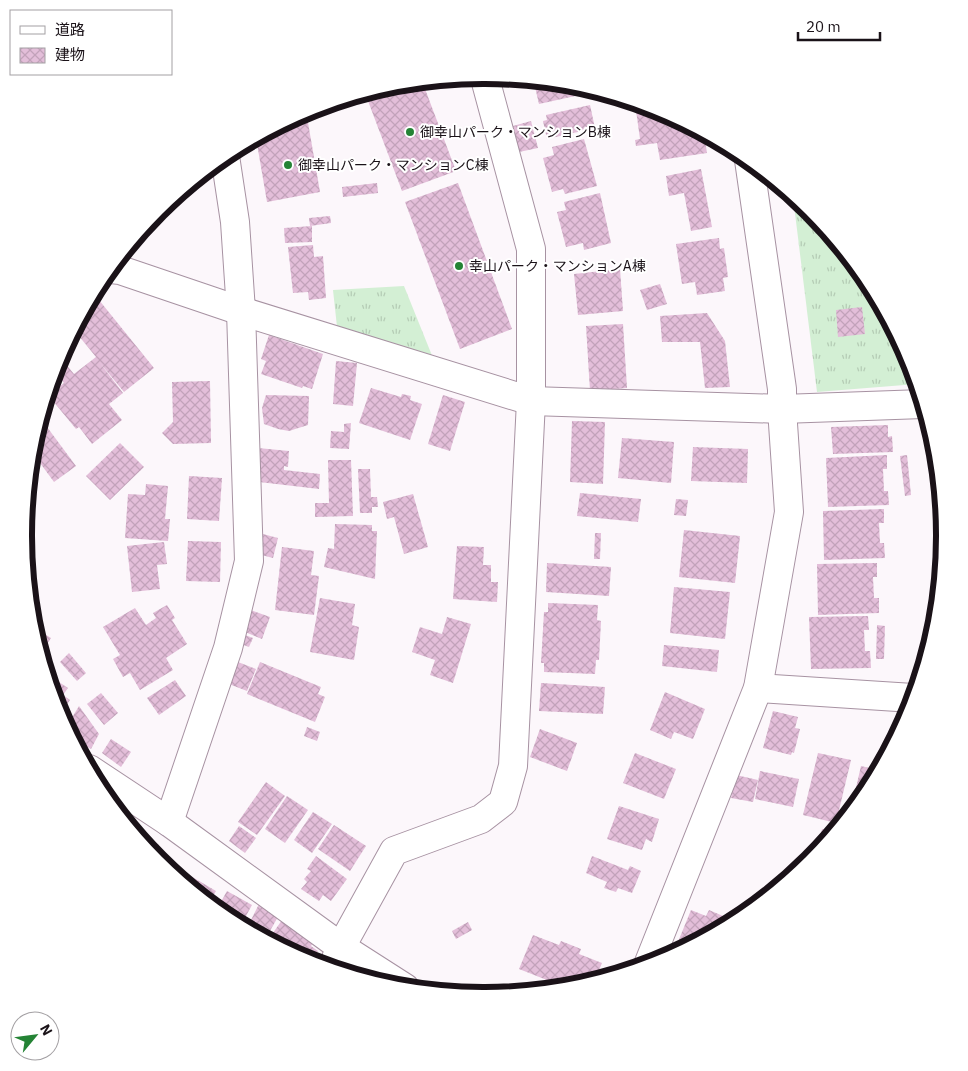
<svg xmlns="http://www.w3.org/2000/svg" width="968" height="1071" viewBox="0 0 968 1071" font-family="'IBM Plex Sans','Noto Sans JP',sans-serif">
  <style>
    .grass { fill: url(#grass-tufts) }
    .building { fill: url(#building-cross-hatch) }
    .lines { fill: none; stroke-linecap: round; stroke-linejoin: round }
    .minor-casing { stroke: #a792a2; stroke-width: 30 }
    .minor { stroke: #fff; stroke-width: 28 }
    .poi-dot { fill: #248335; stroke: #fff; stroke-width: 2 }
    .labels { text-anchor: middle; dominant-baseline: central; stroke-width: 4; stroke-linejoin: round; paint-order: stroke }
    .poi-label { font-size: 14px; fill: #1a1218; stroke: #fff; text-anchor: start }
    .rim { fill: none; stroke: #1a1218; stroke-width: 6 }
  </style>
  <defs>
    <pattern id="grass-tufts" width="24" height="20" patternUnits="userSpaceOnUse" patternTransform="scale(1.25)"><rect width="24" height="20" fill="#d3efd4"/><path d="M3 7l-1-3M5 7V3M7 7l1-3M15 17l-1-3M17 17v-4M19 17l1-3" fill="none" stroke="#b5ccb5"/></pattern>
    <pattern id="building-cross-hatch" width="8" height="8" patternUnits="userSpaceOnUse" patternTransform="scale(1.25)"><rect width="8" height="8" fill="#e3bed9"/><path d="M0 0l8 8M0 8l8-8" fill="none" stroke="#c2a2ba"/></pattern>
  </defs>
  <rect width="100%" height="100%" fill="#fcf7fb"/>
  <g class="grass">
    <polygon points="793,197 810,210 867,280 909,360 917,384 817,392"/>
    <polygon points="404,286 435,363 338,336 333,290"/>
  </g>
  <g class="building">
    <polygon points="422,81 456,171 402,191 365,93 394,84"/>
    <polygon points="545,81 574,84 588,88 589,93 539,104 535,87 540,86 539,83"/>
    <polygon points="635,103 660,110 704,134 707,153 660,160 657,143 636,146 635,140 640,139"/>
    <polygon points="590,105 595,128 547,139 543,121 547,120 546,115"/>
    <polygon points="306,111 320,192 267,202 256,138"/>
    <polygon points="531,121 538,148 519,152 513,126"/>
    <polygon points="584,139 597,186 565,194 563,189 552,192 543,158 554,155 552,147"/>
    <polygon points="701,169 712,227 691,231 684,193 669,196 666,176"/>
    <polygon points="377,183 378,193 343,197 342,187"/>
    <polygon points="458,183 512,329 460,349 405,202"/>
    <polygon points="600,193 611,243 584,250 583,243 566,247 557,212 566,210 564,202"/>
    <polygon points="330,216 331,223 310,226 309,218"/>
    <polygon points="312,226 312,242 285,243 284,228"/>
    <polygon points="719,238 720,249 724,248 728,277 723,278 725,291 697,295 695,282 682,284 676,244"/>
    <polygon points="313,245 314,257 323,256 326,298 309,300 308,292 293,293 288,247"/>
    <polygon points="620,269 623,311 578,315 574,274"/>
    <polygon points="660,284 667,304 647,310 640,290"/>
    <polygon points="97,288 103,296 99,300 154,368 124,392 100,363 123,393 109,404 122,420 92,444 79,427 76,429 48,395 64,383 55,372 60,357 74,374 96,357 74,330"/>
    <polygon points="862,307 865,334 838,337 836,310"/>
    <polygon points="707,313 725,341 730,387 705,388 700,342 662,342 660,316"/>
    <polygon points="623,324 627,388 590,391 586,326"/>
    <polygon points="269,335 323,354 312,389 303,386 302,388 261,374 266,361 261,359"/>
    <polygon points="336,361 357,363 353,406 333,404"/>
    <polygon points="210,381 211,443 173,444 162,433 173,422 172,382"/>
    <polygon points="371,388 401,397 402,394 411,396 410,400 422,404 410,440 359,423"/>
    <polygon points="266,395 309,396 308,425 289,431 278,429 264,424 262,408"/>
    <polygon points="443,395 465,402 450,451 428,444"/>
    <polygon points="572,421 605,422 603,484 570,482"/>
    <polygon points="351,423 349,449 330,448 331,431 344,432 344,424"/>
    <polygon points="888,425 888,437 892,436 893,452 833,454 831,427"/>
    <polygon points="47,427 76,466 54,482 32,452 35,436"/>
    <polygon points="622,438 674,442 671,483 618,478"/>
    <polygon points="120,443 144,467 110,500 86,476"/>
    <polygon points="693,447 748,449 747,483 691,481"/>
    <polygon points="258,448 289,451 288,467 284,466 284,470 320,474 319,489 259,482 261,467 256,466"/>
    <polygon points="887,455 887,469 883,469 884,491 888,491 889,505 828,507 826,458"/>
    <polygon points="907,455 911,495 905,496 900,456"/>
    <polygon points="328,460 351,460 353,516 315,517 315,503 329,503"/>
    <polygon points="358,469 370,469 371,497 377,497 378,507 372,507 372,513 360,513"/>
    <polygon points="189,476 222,478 219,521 187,519"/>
    <polygon points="29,479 35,489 28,492 28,490"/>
    <polygon points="146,484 168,486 165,519 170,519 168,541 125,538 128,494 145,495"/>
    <polygon points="580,493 641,499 638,522 577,516"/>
    <polygon points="413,494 428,547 404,554 394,517 387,519 383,502"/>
    <polygon points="676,499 688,500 686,516 674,515"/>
    <polygon points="884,509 884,523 879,523 880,543 884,543 885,558 824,560 823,511"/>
    <polygon points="335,524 372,525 372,531 377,531 375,579 324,567 328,548 334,549"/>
    <polygon points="684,530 740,536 735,583 679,577"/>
    <polygon points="259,533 278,538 273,558 254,553"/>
    <polygon points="595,533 601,533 600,559 594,559"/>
    <polygon points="188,541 221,542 220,582 186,581"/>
    <polygon points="164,542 167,564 157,565 160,589 132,592 127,546"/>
    <polygon points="457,546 484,547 483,565 491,565 491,582 498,582 497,602 453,599"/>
    <polygon points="282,547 314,551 311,575 319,576 314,615 275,610"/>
    <polygon points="936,561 942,562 939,588 936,588"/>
    <polygon points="547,563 611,567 609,596 546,592"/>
    <polygon points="877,563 877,577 873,577 874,598 879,598 879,613 818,615 817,564"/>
    <polygon points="674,587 730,592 725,639 670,633"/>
    <polygon points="320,598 355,604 352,625 359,627 354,660 310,652"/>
    <polygon points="548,603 598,605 597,620 601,621 599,660 596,660 595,674 544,672 544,663 541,663 544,612 548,612"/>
    <polygon points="167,605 175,618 172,620 187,644 166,658 173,670 140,690 130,673 123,677 113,659 120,655 103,627 135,608 146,625 156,618 153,613"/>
    <polygon points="248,609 270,617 262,639 240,630"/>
    <polygon points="868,616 869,630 864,630 865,651 870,651 871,668 811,669 809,617"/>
    <polygon points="447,617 471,624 453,683 430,675 435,660 412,652 420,627 442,634"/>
    <polygon points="877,625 885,626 884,659 876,659"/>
    <polygon points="33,627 51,638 41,653"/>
    <polygon points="245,635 253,638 249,647 241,644"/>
    <polygon points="664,645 719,650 717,672 662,666"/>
    <polygon points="69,653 86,673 77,681 60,662"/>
    <polygon points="238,662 256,669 247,691 229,684"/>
    <polygon points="260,662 321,687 318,694 325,697 315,722 247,694"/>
    <polygon points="47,674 68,688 63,695 70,700 60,714"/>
    <polygon points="175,680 186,696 159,715 147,698"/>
    <polygon points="541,683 605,687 603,714 539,711"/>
    <polygon points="665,692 705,709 693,739 674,732 671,739 650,730"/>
    <polygon points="101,693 118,713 104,725 87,704"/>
    <polygon points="79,706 99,734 91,749 73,738 67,726"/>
    <polygon points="773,711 798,717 795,728 800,729 794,753 792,752 791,755 763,748"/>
    <polygon points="307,727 320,732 317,741 304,736"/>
    <polygon points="540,729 577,743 567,771 530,757"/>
    <polygon points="111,739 131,752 121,767 102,753"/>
    <polygon points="635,753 676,769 664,799 623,783"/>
    <polygon points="818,753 851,760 836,823 803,815"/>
    <polygon points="861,766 878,770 867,791 855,806 852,805"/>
    <polygon points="760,771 799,779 793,807 755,799"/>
    <polygon points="736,775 758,780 753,802 731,798"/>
    <polygon points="266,782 285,796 257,835 238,822"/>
    <polygon points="287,796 308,810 285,843 265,829"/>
    <polygon points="619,806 659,819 652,842 646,839 642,850 607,839"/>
    <polygon points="313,812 332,824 312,853 294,840"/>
    <polygon points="334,825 366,846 350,871 318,849"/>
    <polygon points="239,826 256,838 245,853 229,841"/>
    <polygon points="822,829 834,831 818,851"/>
    <polygon points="150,839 159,845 157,849 166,855 161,863 144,843 145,842 148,843"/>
    <polygon points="316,856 347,879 331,901 323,895 319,901 301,889 307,882 304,879 311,871 307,869"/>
    <polygon points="592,856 628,870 630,866 641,871 632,893 618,888 616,892 604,888 607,882 586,873"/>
    <polygon points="189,875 216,891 209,903 184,882"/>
    <polygon points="227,891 252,905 241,925 228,918 217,909"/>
    <polygon points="259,904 279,915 266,938 247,928"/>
    <polygon points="691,910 706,916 709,910 723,916 716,931 673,954"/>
    <polygon points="282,920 316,938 311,946 318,951 310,961 268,940"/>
    <polygon points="468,922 472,930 456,939 452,931"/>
    <polygon points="533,935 559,945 561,941 581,949 579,954 602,963 595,980 574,987 567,988 519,969"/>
    <polygon points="341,962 368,979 338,970"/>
    <polygon points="525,985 535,991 521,992"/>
  </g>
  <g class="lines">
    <defs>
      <g id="minor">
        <polyline points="111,269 120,270 241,311 531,401 782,409 923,404"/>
        <polyline points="758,688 913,698"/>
        <polyline points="89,769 169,822 341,947 405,988"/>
        <polyline points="169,822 228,648 249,561 241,311 235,222 225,156"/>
        <polyline points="648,965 758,688 789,512 782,409 782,389 749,160"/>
        <polyline points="332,968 341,947 394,851 481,819 503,802 513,766 531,401 531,249 484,75"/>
      </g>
    </defs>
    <use href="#minor" class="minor-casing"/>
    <use href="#minor" class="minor"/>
  </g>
  <g class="poi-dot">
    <circle cx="410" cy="132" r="5"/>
    <circle cx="288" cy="165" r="5"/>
    <circle cx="459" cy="266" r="5"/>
  </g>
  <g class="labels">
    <g class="poi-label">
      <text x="420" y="132">御幸山パーク・マンションB棟</text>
      <text x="298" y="165">御幸山パーク・マンションC棟</text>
      <text x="469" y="266">幸山パーク・マンションA棟</text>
    </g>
  </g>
  <path d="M0 0H968V1071H0ZM483 84H485A451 451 0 0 1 936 535V536A451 451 0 0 1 485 987H483A451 451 0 0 1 32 536V535A451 451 0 0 1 483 84Z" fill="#fff" fill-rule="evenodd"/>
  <path class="rim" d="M483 84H485A451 451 0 0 1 936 535V536A451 451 0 0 1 485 987H483A451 451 0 0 1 32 536V535A451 451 0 0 1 483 84Z"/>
  <rect x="10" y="10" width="162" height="65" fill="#ffffff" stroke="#a3a0a3"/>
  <rect x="20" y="26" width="25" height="8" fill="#ffffff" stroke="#a3a0a3"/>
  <text x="55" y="35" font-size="15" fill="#1a1218">道路</text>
  <rect x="20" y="48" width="25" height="15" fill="url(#building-cross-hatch)" stroke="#a3a0a3"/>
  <text x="55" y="60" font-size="15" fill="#1a1218">建物</text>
  <g transform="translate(35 1036) rotate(61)"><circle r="24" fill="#ffffff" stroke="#a3a0a3"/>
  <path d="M0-4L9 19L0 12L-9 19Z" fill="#248335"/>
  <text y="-8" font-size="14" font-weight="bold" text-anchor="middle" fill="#1a1218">N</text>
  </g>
  <path d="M798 32v8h82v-8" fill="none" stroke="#1a1218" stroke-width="2.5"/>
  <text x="806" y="32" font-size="15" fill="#1a1218" stroke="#ffffff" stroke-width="4" paint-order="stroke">20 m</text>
</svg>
